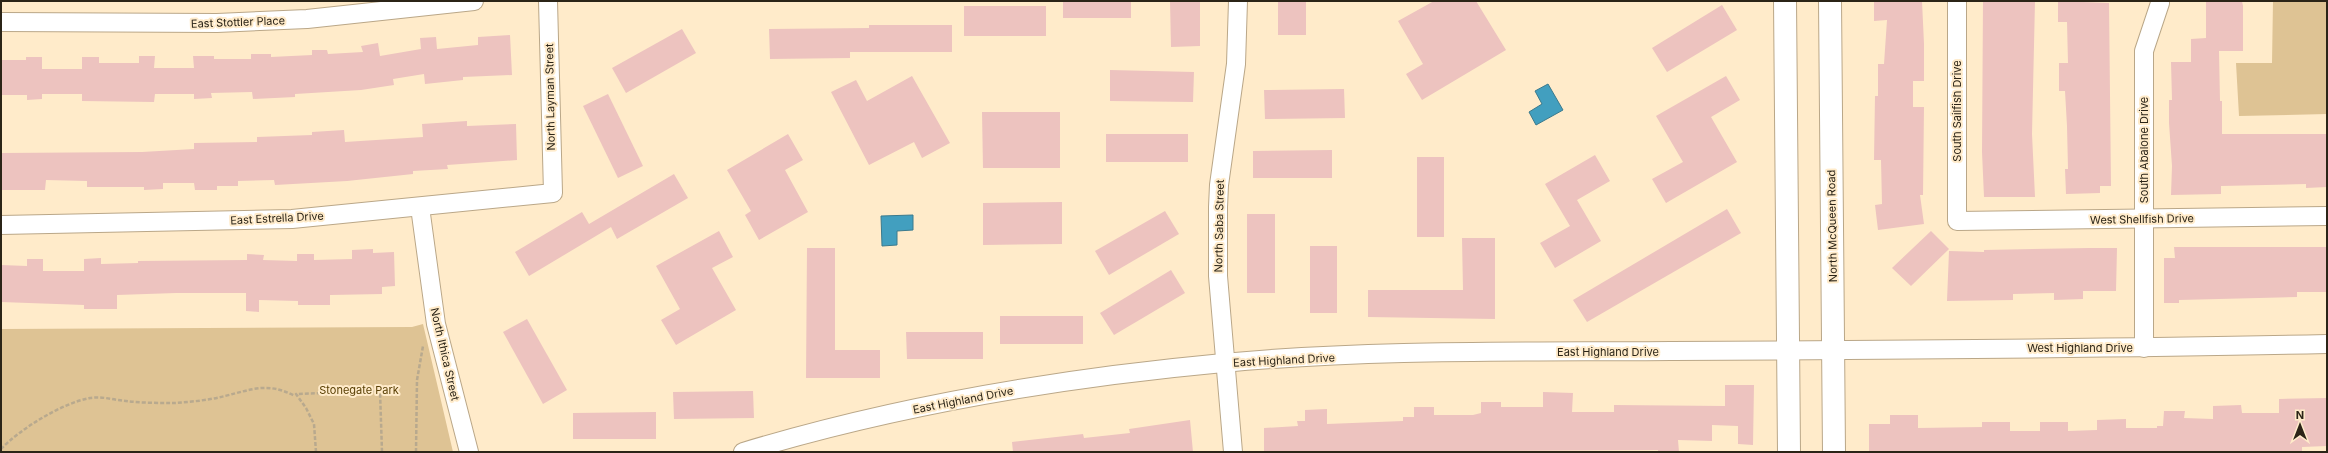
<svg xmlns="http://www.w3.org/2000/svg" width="2328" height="453" viewBox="0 0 2328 453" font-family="Inter,sans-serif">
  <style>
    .green { fill: #dec394 }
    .water { fill: #429fbf; stroke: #3b7a8d }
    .building { fill: #edc3bf }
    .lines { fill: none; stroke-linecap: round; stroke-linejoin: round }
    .minor-casing { stroke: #baa788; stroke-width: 20 }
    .major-casing { stroke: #baa788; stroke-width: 24 }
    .path { stroke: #b8a98e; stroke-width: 2.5; stroke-dasharray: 4 2; stroke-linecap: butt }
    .minor { stroke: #fff; stroke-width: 18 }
    .major { stroke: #fff; stroke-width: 22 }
    .labels { text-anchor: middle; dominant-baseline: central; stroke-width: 4; stroke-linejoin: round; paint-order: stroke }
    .street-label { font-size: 11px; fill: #2b2417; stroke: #ffebca }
    .park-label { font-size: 11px; fill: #5a4005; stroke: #ffebca }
  </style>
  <rect width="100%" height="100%" fill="#ffebca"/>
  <g class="green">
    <polygon points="2273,1 2327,1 2327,114 2239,116 2236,63 2272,63"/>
    <polygon points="423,324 453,452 1,452 1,329 412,327"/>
  </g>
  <g class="water">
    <polygon points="1548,84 1563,110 1536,125 1529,112 1542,104 1535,91"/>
    <polygon points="913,215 913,230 897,231 897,245 882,246 881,216"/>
  </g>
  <g class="building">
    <rect x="1063" y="1" width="68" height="17"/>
    <polygon points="1170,1 1200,1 1200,46 1171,47"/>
    <rect x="1278" y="1" width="28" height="34"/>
    <polygon points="1434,1 1476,1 1506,50 1422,100 1406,74 1423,64 1398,21"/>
    <polygon points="1874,1 1922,1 1924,44 1924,81 1913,81 1913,107 1924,107 1923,195 1920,195 1924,224 1878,230 1875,205 1882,204 1881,160 1874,160 1875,96 1878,96 1878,64 1884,64 1887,20 1874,21"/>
    <polygon points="1983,1 2035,1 2032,134 2035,197 1984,197 1982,152"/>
    <polygon points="2058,1 2109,3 2111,186 2100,186 2100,193 2066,194 2065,169 2068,169 2067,126 2065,91 2059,91 2059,63 2068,63 2067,22 2058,22"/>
    <polygon points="2206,1 2242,1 2243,6 2243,51 2219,51 2220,101 2222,101 2222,134 2327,134 2327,187 2306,188 2306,184 2221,186 2221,194 2171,195 2172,166 2169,123 2169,100 2172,100 2171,62 2191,62 2191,39 2206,38"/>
    <polygon points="1722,5 1737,30 1667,72 1652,48"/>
    <rect x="964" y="6" width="82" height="30"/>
    <polygon points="869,25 952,25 952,52 850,52 850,58 770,59 769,29 869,28"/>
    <polygon points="682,29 696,53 626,93 612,68"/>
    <polygon points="510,35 512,75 463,77 463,80 425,84 424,74 393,79 394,85 361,90 295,94 295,97 253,99 252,92 211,93 212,98 194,99 194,94 155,94 154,102 82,101 82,94 42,94 42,99 27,100 27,95 1,95 1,60 26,60 26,57 42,57 42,69 82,69 82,57 99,57 99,63 139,63 139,56 155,56 154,68 194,68 193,56 214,56 214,59 251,59 251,54 271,54 271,57 312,55 312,50 327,50 328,54 363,52 361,46 378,43 380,56 421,49 420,38 436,37 437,49 478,45 478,37"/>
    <polygon points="1110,70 1194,72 1193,102 1110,101"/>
    <polygon points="912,76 950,143 922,158 914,142 869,165 831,92 856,80 867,101"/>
    <polygon points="1726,76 1740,100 1711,117 1737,162 1666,203 1652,179 1683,162 1656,116"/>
    <polygon points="1344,89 1345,118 1265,119 1264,90"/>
    <polygon points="608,94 643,166 618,178 583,106"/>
    <polygon points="982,112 1060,112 1060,168 983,168"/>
    <polygon points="467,121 467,126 516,124 517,160 447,165 448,169 413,171 413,174 347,181 275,185 274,180 238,181 238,186 217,186 217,190 195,190 194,183 163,183 163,189 144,190 144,187 87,187 87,181 46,180 45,190 1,190 1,153 142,152 194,149 194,143 257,142 257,137 312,135 312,132 344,130 345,142 423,137 422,124"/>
    <polygon points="788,134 803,160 785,170 808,212 759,240 745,215 751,211 727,170"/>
    <rect x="1106" y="134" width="82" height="28"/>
    <polygon points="1332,150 1332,178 1253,178 1253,151"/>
    <polygon points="1595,155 1610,181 1577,200 1601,241 1555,268 1540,243 1570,226 1545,184"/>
    <rect x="1417" y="157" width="27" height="80"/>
    <polygon points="674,174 688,198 617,239 611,227 529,276 515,252 582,212 589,224"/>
    <polygon points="1062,202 1062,244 983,245 983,203"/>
    <polygon points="1727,209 1741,233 1587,322 1573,300"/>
    <polygon points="1165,211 1179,234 1109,275 1095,251"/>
    <rect x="1247" y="214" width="28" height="79"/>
    <polygon points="719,231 733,257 712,268 736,310 676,345 661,320 680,309 656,266"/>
    <polygon points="1931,231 1949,249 1911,286 1892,268"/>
    <polygon points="1462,238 1495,238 1495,319 1368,317 1368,290 1463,290"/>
    <rect x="1310" y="246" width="27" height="67"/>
    <polygon points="2174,247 2327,247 2327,292 2297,292 2297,297 2179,300 2179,303 2164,303 2164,258 2175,258"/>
    <polygon points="807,248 835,248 835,350 880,350 880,378 806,378"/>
    <polygon points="2089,248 2117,248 2116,291 2083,291 2083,299 2054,300 2054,293 2013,294 2013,300 1947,301 1949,251 1984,252 1984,250"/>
    <polygon points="373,249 373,253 394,252 395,286 382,287 382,294 330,295 330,305 298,305 298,301 259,300 259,312 246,311 246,293 176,293 117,295 117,309 84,309 84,305 1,302 1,265 27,266 27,259 43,259 43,271 84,271 84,259 101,258 101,264 138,263 138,261 247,260 247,254 264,255 263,260 297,261 297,254 314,254 314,260 352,259 352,250"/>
    <polygon points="1171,270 1185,293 1114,335 1100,313"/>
    <rect x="1000" y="316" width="83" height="28"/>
    <polygon points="527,319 567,390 543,404 503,332"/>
    <polygon points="906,332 983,332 983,359 907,359"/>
    <polygon points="1725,385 1754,385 1753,445 1738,444 1738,426 1712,425 1712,441 1678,440 1679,452 1658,452 1658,450 1264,452 1264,428 1298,426 1297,421 1305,421 1305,410 1327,409 1327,424 1403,421 1403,417 1414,417 1414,407 1434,407 1434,415 1473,415 1481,413 1481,402 1501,402 1501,407 1543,407 1543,392 1573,393 1572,412 1614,412 1614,405 1725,406"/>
    <polygon points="753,391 754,418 674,419 673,392"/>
    <polygon points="2327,398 2327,446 2302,447 2302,452 1869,452 1869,424 1890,424 1890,415 1918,415 1918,428 1982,427 1982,422 2010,422 2010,431 2040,431 2040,422 2068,422 2068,431 2097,430 2097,420 2126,419 2126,428 2157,428 2157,426 2163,426 2164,411 2185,411 2184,418 2213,419 2213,406 2241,405 2242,413 2279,413 2279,399"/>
    <polygon points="656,412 656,439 573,439 573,413"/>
    <polygon points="1190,420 1193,452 1013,452 1012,442 1083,434 1084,438 1130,433 1129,429"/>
  </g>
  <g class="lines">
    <defs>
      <g id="minor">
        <polyline points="1957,1 1957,221 2327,216"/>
        <polyline points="1,22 217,23 307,19 474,1"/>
        <polyline points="420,207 436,324 469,452"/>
        <polyline points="1,225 292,219 553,193 548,1"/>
        <polyline points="2144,348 2144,51 2160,3"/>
        <path d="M 743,452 C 898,405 1061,378 1223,363 C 1371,349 1521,352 1671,351 C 1889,350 2108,349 2327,344"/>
        <polyline points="1233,452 1218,276 1218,207 1219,185 1236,64 1238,1"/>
      </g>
      <g id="major">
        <polyline points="1785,1 1789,452"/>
        <polyline points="1830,1 1834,452"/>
      </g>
    </defs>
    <use href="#minor" class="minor-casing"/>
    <use href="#major" class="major-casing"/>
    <g class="path">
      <path d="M 1,449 C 20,429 62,403 90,398 C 102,396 114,400 126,401 C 141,403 159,403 174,403 C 191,402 209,400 225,396 C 253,389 268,382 295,396"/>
      <polyline points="316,452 314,424 306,408 296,394 380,391 382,452"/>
      <polyline points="416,452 417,380 423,346"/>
    </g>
    <use href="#minor" class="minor"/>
    <use href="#major" class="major"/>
  </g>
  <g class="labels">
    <g class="street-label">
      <text transform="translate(238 22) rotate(-2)">East Stottler Place</text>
      <text transform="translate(550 97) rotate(-91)">North Layman Street</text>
      <text transform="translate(1957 111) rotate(-90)">South Sailfish Drive</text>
      <text transform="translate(2144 150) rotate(-90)">South Abalone Drive</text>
      <text transform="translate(277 218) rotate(-3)">East Estrella Drive</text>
      <text transform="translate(2142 219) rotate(-1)">West Shellfish Drive</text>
      <text transform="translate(1219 226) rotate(-89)">North Saba Street</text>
      <text transform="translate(1832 226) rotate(-91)">North McQueen Road</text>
      <text x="2080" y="348">West Highland Drive</text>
      <text x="1608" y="352">East Highland Drive</text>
      <text transform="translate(445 354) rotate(77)">North Ithica Street</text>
      <text transform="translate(1284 360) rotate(-3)">East Highland Drive</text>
      <text transform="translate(963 400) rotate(-11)">East Highland Drive</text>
    </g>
    <g class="park-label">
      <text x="359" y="390">Stonegate Park</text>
    </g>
  </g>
  <rect width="2328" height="453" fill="none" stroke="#2b2417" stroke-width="4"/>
  <g transform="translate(2300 425)" stroke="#ffebca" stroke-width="3" paint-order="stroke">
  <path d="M0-3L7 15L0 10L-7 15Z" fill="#2b2417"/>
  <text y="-6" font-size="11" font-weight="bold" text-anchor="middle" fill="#2b2417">N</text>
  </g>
</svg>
